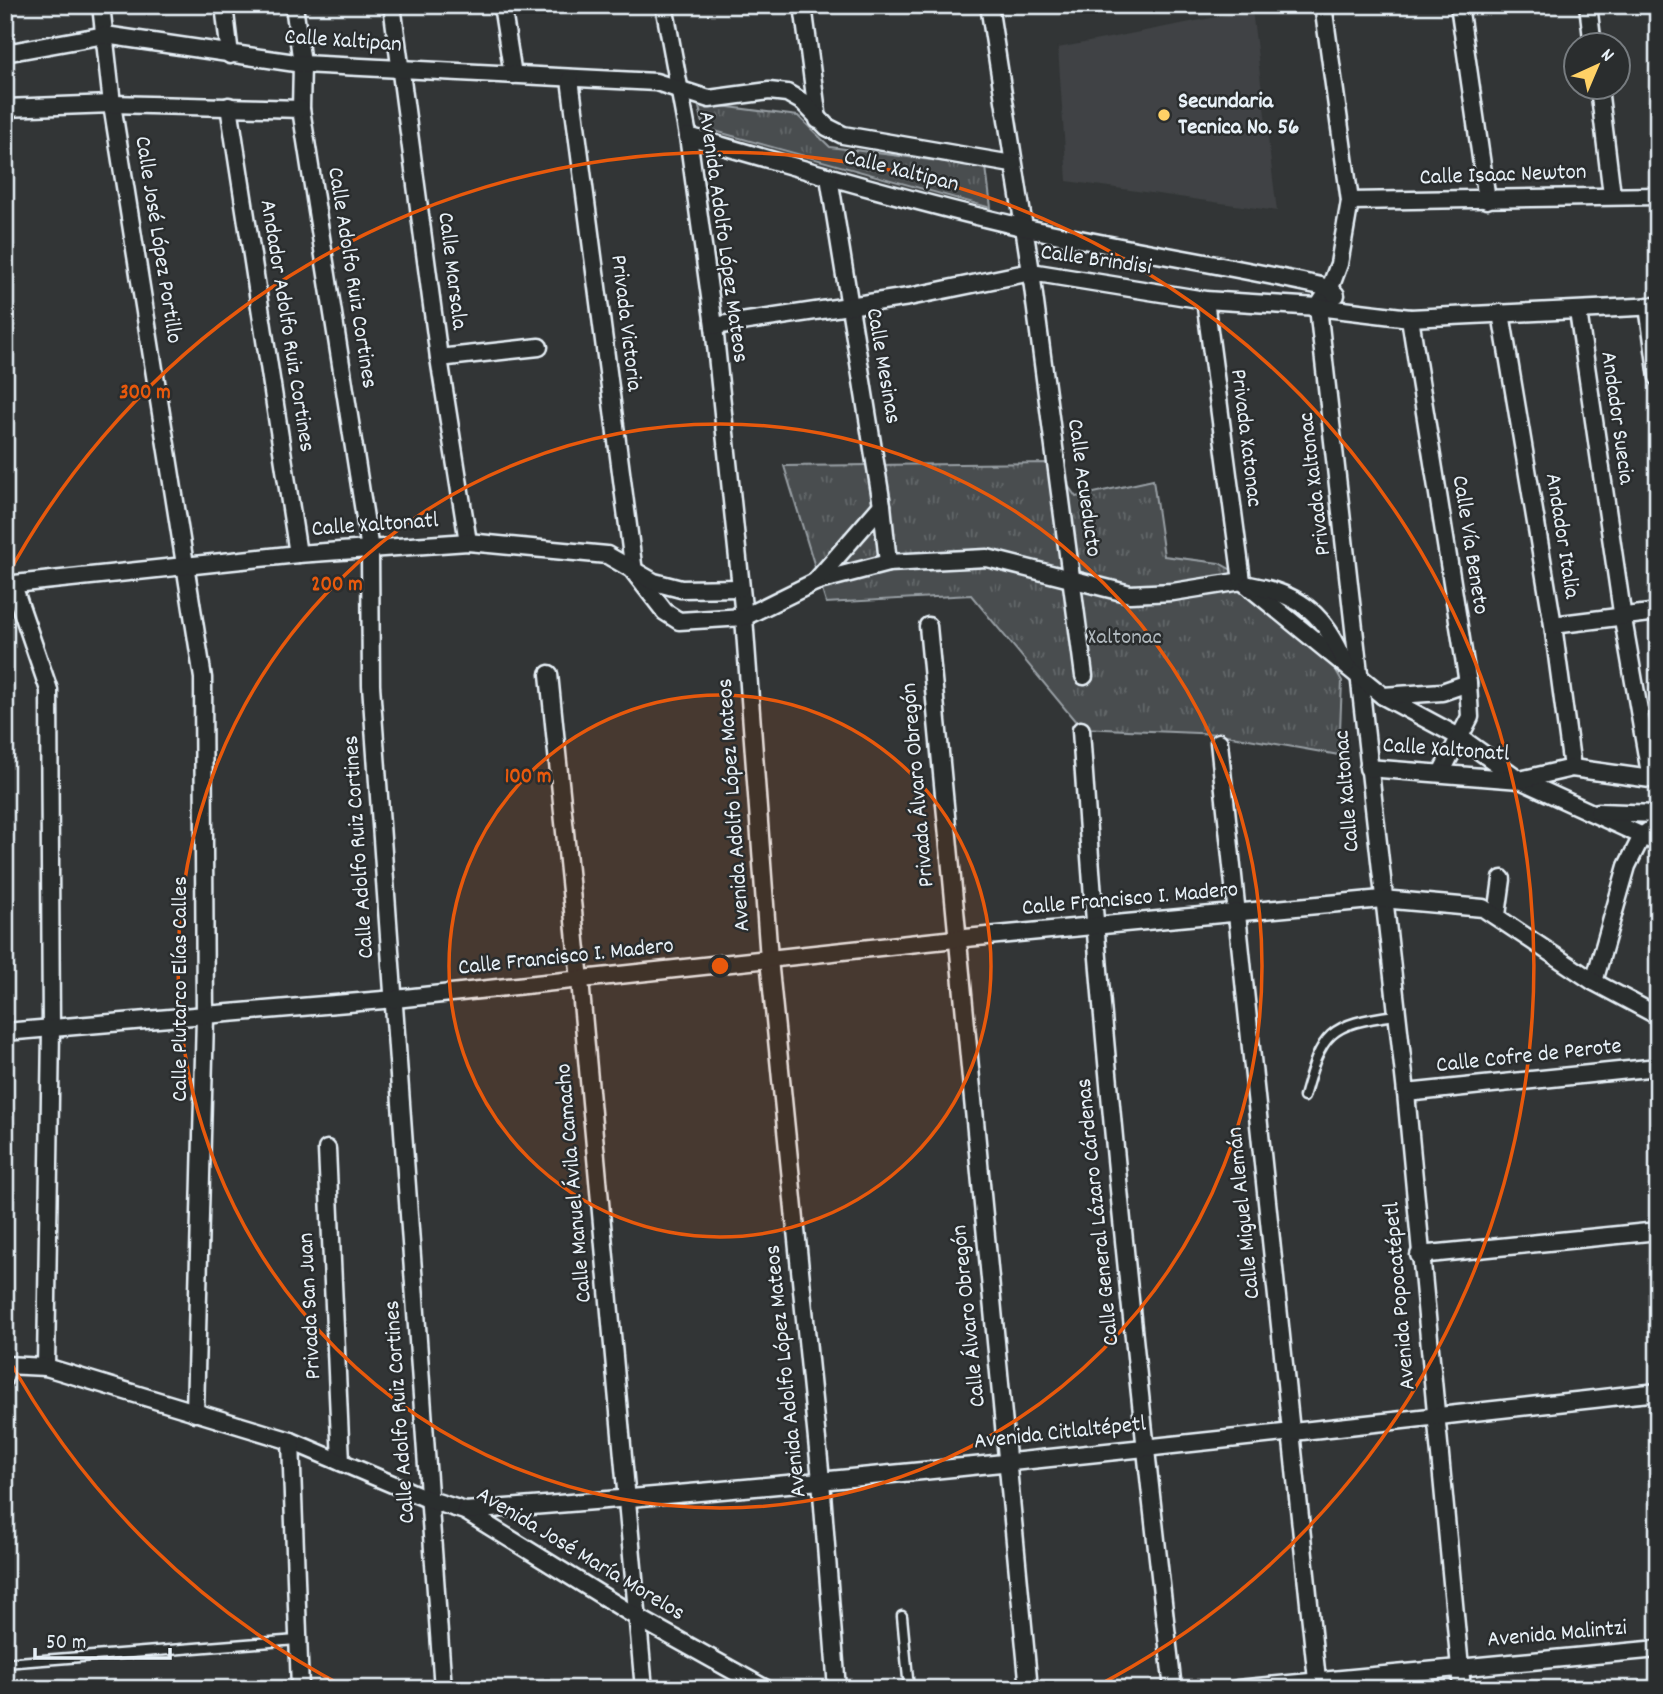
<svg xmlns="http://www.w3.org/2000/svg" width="1663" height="1694" viewBox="0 0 1663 1694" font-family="Dekko,sans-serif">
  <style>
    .built { fill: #3f4244 }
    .park { fill: url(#park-tufts); stroke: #989fa4; stroke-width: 2 }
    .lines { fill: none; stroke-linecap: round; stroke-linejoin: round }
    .lane-casing { stroke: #e8f1f8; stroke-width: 13 }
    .street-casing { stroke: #e8f1f8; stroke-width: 21 }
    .lane { stroke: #2a2d2e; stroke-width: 8 }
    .street { stroke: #2a2d2e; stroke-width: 16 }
    .ring { fill: none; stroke: #e8590c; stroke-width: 3.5 }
    .poi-dot { fill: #ffd166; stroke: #2a2d2e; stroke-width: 2.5 }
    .labels { text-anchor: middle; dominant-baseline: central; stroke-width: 5; stroke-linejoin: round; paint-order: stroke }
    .street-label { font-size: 23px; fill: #e8f1f8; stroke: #2a2d2e }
    .poi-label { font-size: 23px; font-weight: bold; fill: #e8f1f8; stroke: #2a2d2e; text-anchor: start }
    .park-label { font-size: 23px; fill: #b0b8bd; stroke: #2a2d2e }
    .centre { fill: #e8590c; stroke: #2a2d2e; stroke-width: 3.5 }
    .ring-label { font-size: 21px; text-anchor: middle; font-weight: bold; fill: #e8590c; stroke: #2a2d2e; stroke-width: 5; stroke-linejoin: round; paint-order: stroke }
  </style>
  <defs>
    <pattern id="park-tufts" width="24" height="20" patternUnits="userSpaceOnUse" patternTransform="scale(1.75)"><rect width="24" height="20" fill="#494d4f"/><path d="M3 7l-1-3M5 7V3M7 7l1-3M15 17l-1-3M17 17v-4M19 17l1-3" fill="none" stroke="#636769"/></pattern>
  </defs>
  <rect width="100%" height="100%" fill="#323536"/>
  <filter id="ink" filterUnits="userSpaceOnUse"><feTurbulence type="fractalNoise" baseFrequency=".0143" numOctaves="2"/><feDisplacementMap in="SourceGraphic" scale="14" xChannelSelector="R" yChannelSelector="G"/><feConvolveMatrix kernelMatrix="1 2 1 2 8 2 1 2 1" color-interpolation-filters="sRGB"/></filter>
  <g filter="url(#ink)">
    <polygon class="built" points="1252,10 1277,211 1067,181 1058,48"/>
    <g class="park">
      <polygon points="698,103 798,116 830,147 986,167 991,208 704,128"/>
      <polygon points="1052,463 1076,497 1153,480 1164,556 1219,563 1302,609 1342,681 1339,755 1220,734 1081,728 971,595 826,603 784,466"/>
    </g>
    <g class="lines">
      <defs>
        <g id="lane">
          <path d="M 1304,1097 C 1322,1032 1328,1024 1396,1015"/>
          <polyline points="5,1387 12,1365"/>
          <polyline points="902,1616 909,1689"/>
          <polyline points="5,1663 297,1640"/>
        </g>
        <g id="street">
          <polyline points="101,5 112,104 203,678 205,1017 195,1413"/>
          <polyline points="224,5 230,55"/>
          <polyline points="294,5 302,64 301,109 370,550 371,685 443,1689"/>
          <polyline points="392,5 439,358 468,542"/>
          <polyline points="502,5 513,75"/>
          <polyline points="664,5 688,136 714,326 744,617 769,959 821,1480 837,1689"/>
          <polyline points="803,5 818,120"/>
          <polyline points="989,5 1031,272 1084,676"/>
          <polyline points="1323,5 1350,201 1339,264 1330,288 1318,307 1406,1093 1462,1689"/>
          <polyline points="1459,5 1487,200"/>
          <polyline points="1588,5 1593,46"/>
          <polyline points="5,53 105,35 302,64 656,82 709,99 769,91 787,93 803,102 827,127 843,135 1012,164"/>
          <polyline points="570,79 634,572 665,612 679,621 744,617 815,582 888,563 987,558 1130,594 1173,592 1242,581 1383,696 1461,738 1520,780 1658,843"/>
          <polyline points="1599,88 1612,195"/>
          <polyline points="229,106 298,554"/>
          <polyline points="5,108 112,104 301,109"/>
          <path d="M 688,136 C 799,168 910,201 1022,227 C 1124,250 1228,265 1330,288 L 1336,295"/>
          <polyline points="829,177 882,505 888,563"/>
          <polyline points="1350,201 1658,196"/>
          <polyline points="1205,300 1242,581"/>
          <polyline points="1648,306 1658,378"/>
          <polyline points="1578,311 1623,619 1651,779"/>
          <polyline points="1501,313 1553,625 1572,768"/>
          <polyline points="1410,318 1468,683 1470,717 1441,773"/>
          <polyline points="714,326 909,297 1031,272 1205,300 1318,307 1410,318 1658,306"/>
          <polyline points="439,358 539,347"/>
          <polyline points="815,582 882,505"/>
          <polyline points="5,585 298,554 468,542 607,555 654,582 681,589 740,588"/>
          <polyline points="13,585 49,690 51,1029 46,1367"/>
          <path d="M 1249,585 C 1302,594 1326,616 1346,665"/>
          <polyline points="1553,625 1658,612"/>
          <polyline points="928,626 1029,1689"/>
          <polyline points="549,674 580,980 644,1689"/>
          <polyline points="1383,696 1442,692 1468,683"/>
          <path d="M 1081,730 C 1102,1051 1136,1370 1173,1689"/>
          <polyline points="1219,742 1317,1680"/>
          <polyline points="1368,768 1520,780 1572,768 1658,780"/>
          <polyline points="1598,812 1658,814"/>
          <polyline points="1497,915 1502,879"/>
          <polyline points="1594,982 1627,866 1642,836 1658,824"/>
          <polyline points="5,1032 395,999 955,939 1382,899 1483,908 1594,982 1658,1016"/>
          <polyline points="1406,1093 1658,1067"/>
          <polyline points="327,1149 341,1462"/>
          <polyline points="1419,1255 1658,1231"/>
          <polyline points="5,1365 46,1367 291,1441 430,1500 465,1511 635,1616 766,1689"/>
          <polyline points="291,1441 300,1689"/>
          <path d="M 465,1511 C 864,1482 1261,1435 1658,1392"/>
          <polyline points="1237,1689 1658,1649"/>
        </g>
      </defs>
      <use href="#lane" class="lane-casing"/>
      <use href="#street" class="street-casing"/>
      <use href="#lane" class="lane"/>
      <use href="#street" class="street"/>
    </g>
  </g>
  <circle cx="720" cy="966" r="271" fill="#e8590c" fill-opacity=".12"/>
  <g class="ring">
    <circle cx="720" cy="966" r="271"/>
    <circle cx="720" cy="966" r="542"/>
    <path d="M345 1687A813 813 0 0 1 6 1354M6 578A813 813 0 1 1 1095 1687"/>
  </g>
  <circle class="poi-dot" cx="1164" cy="115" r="7"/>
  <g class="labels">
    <g class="street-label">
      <text transform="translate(343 42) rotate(4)">Calle Xaltipan</text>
      <text transform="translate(901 172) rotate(14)">Calle Xaltipan</text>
      <text transform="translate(1503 176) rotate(-2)">Calle Isaac Newton</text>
      <text transform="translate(722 237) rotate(82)">Avenida Adolfo López Mateos</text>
      <text transform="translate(157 240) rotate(81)">Calle José López Portillo</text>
      <text transform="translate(1096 261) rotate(8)">Calle Brindisi</text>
      <text transform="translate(451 271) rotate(83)">Calle Marsala</text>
      <text transform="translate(351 278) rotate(81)">Calle Adolfo Ruiz Cortines</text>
      <text transform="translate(625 323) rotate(83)">Privada Victoria</text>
      <text transform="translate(286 326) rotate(81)">Andador Adolfo Ruiz Cortines</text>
      <text transform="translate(882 366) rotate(80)">Calle Mesinas</text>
      <text transform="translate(1616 418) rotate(82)">Andador Suecia</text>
      <text transform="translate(1245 438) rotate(83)">Privada Xatonac</text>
      <text transform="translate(1316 484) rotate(-97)">Privada Xaltonac</text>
      <text transform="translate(1083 488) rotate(82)">Calle Acueducto</text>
      <text transform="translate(375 526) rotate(-4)">Calle Xaltonatl</text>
      <text transform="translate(1561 536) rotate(81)">Andador Italia</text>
      <text transform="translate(1469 545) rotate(81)">Calle Vía Beneto</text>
      <text transform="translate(1446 751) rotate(4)">Calle Xaltonatl</text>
      <text transform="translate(919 785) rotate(-95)">Privada Álvaro Obregón</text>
      <text transform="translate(1348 791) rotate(-95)">Calle Xaltonac</text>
      <text transform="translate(735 805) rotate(-94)">Avenida Adolfo López Mateos</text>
      <text transform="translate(360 847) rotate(-94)">Calle Adolfo Ruiz Cortines</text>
      <text transform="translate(1130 900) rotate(-5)">Calle Francisco I. Madero</text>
      <text transform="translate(566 958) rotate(-6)">Calle Francisco I. Madero</text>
      <text transform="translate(181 989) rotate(-90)">Calle Plutarco Elías Calles</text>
      <text transform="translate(1529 1057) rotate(-6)">Calle Cofre de Perote</text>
      <text transform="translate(575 1183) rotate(-95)">Calle Manuel Ávila Camacho</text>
      <text transform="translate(1099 1212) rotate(-96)">Calle General Lázaro Cárdenas</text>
      <text transform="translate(1245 1213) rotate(-96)">Calle Miguel Alemán</text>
      <text transform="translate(1401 1296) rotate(-95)">Avenida Popocatépetl</text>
      <text transform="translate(311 1306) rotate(-93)">Privada San Juan</text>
      <text transform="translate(970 1316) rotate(-96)">Calle Álvaro Obregón</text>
      <text transform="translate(787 1371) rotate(-96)">Avenida Adolfo López Mateos</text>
      <text transform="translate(401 1412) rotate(-94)">Calle Adolfo Ruiz Cortines</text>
      <text transform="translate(1060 1434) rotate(-6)">Avenida Citlaltépetl</text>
      <text transform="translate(580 1555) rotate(31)">Avenida José María Morelos</text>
      <text transform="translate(1557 1635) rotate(-5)">Avenida Malintzi</text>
    </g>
    <g class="poi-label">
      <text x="1178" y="102">Secundaria<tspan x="1178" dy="26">Tecnica No. 56</tspan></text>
    </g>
    <g class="park-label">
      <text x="1125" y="638">Xaltonac</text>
    </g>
  </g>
  <circle cx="720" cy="966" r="10" class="centre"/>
  <g class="ring-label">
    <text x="145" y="398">300 m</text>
    <text x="337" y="590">200 m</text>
    <text x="528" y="782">100 m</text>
  </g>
  <rect width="1663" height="1694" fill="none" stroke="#2a2d2e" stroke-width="28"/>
  <rect x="14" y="14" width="1635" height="1666" fill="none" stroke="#e8f1f8" stroke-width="2.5" filter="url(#ink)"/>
  <g transform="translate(1597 66) rotate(44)"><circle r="33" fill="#2a2d2e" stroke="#767b7f" stroke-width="2"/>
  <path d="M0-5L12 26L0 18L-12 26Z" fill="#ffd166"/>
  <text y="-10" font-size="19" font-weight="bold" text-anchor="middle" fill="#e8f1f8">N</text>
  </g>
  <path d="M35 1648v10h135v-10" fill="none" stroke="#e8f1f8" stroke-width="3.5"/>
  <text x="46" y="1648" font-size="21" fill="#e8f1f8" stroke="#2a2d2e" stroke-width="5" paint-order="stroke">50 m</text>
</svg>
